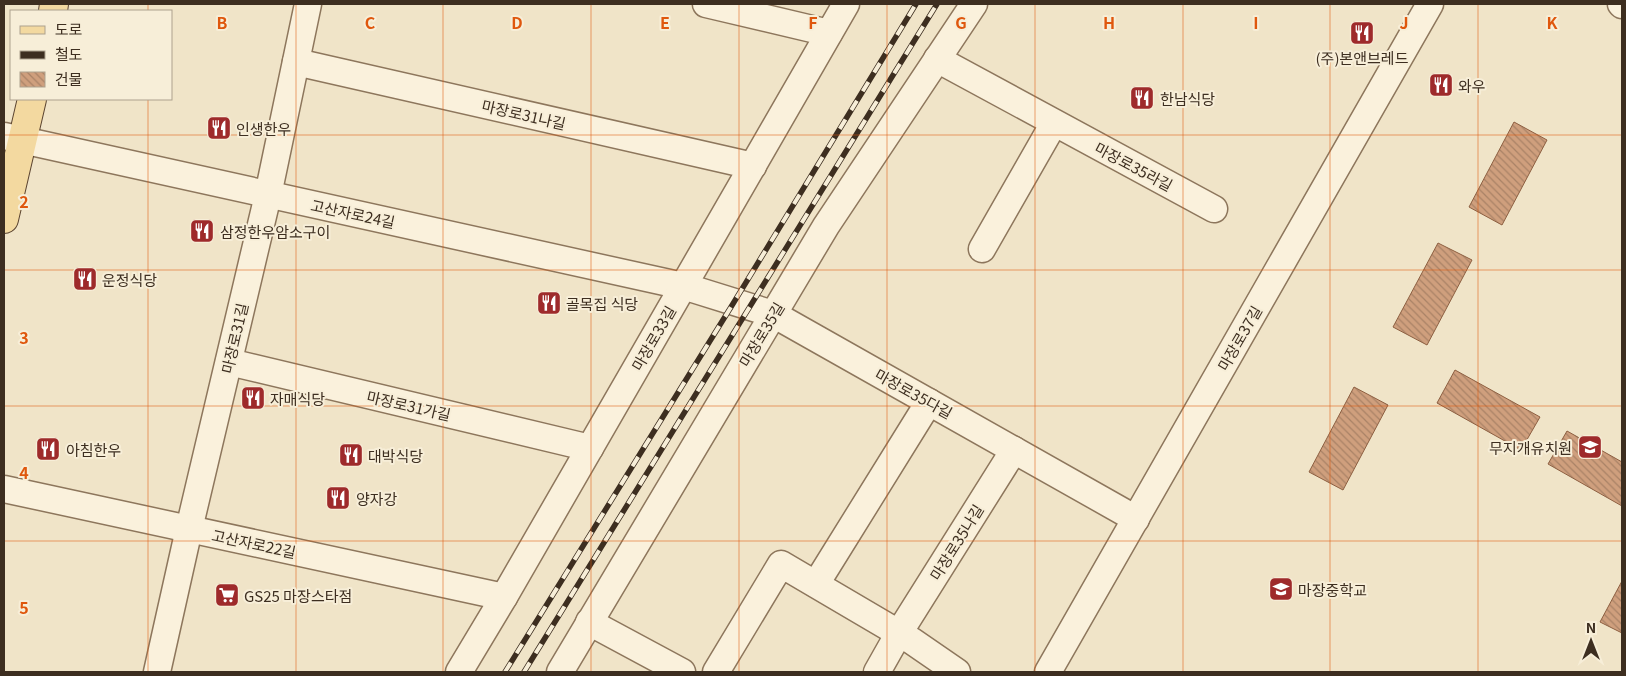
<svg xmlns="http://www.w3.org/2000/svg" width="1626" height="676" viewBox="0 0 1626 676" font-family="Georgia,'Noto Sans KR',serif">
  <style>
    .building { fill: url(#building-back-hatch); stroke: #8d5f41 }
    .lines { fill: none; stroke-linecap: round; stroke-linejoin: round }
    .minor-casing { stroke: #8d765c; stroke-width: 29 }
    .primary-casing { stroke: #5b4430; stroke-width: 30 }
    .minor { stroke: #faf1dc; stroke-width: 26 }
    .primary { stroke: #f3d9a0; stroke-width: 28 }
    .rail-casing { stroke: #3d2e20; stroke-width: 5.5 }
    .rail { stroke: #f7eed8; stroke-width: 4; stroke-dasharray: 11; stroke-linecap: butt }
    .grid { fill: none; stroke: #df570d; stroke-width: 1; stroke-opacity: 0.55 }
    .labels { text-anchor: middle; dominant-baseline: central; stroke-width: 4; stroke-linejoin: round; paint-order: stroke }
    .poi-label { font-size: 15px; fill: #3d2e20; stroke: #f7eed8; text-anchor: start }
    .street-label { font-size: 15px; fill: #3d2e20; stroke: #f7eed8 }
    .grid-label { font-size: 16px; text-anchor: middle; font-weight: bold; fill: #df570d; stroke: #f7eed8; stroke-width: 4; stroke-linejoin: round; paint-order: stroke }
  </style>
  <defs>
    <pattern id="building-back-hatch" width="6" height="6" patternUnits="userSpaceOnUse" patternTransform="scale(1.25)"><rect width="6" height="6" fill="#cf9f7d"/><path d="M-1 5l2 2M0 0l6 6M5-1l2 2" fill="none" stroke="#a98266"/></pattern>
  </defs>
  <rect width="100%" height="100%" fill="#f0e4c8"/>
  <g class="building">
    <polygon points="1514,122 1547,140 1502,225 1469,207"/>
    <polygon points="1438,243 1472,260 1427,345 1393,327"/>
    <polygon points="1455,370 1540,417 1521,450 1437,403"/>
    <polygon points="1354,387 1388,405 1343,490 1309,472"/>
    <polygon points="1567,431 1622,462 1622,506 1548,464"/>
    <polygon points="1622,581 1622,633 1600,622"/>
  </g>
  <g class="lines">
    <defs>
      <g id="minor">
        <polyline points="706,4 829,33"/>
        <polyline points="1621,4 1622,5"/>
        <polyline points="937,59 1214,209"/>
        <polyline points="296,62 753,166"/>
        <polyline points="4,136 683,286 773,314 1136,519"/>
        <polyline points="982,249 1054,123"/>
        <polyline points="229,362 590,448"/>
        <polyline points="4,489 504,597"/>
        <polyline points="816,584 929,402"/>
        <polyline points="589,622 682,672"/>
        <polyline points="157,672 189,529 268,195 308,4"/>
        <polyline points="459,672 504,597 846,4"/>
        <polyline points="560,672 826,226 974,4"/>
        <polyline points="716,672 781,564 912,641 957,672"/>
        <polyline points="877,672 899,633 1014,450"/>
        <polyline points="1048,672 1430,4"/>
      </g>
      <g id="primary">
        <polyline points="53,11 54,4"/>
        <polyline points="4,219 32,99"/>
      </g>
    </defs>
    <use href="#minor" class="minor-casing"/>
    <use href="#primary" class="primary-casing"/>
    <use href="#minor" class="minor"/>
    <use href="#primary" class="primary"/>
    <defs>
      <g id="rail">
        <polyline points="505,672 731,307 916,4"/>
        <polyline points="524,672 937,4"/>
      </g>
    </defs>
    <use href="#rail" class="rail-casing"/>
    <use href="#rail" class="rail"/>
  </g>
  <path class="grid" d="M 148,4 L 148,11M 296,4 L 296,672M 443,4 L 443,672M 591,4 L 591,672M 739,4 L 739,672M 887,4 L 887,672M 1035,4 L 1035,672M 1183,4 L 1183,672M 1330,4 L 1330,672M 1478,4 L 1478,672M 148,99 L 148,672M 4,135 L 1622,135M 4,270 L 1622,270M 4,406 L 1622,406M 4,541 L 1622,541"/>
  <defs>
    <symbol id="restaurant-square" viewBox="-11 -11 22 22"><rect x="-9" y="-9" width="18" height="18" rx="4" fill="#9e2a2b" stroke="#f7eed8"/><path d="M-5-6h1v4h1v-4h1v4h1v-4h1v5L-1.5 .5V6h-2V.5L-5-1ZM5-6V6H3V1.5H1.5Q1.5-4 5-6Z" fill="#fff"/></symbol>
    <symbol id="school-square" viewBox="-11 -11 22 22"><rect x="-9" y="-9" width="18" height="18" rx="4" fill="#9e2a2b" stroke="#f7eed8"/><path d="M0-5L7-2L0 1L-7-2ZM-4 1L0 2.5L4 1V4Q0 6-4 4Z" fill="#fff"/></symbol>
    <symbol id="supermarket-square" viewBox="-11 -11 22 22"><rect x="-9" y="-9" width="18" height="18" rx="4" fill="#9e2a2b" stroke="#f7eed8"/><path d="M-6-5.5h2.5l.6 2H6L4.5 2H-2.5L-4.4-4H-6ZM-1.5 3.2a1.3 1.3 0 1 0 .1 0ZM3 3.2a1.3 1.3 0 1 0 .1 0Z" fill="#fff"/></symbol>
  </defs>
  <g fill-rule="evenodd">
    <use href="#restaurant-square" x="1348" y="19" width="28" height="28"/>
    <use href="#restaurant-square" x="1427" y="71" width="28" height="28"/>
    <use href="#restaurant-square" x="1128" y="84" width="28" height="28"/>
    <use href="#restaurant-square" x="205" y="114" width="28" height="28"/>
    <use href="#restaurant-square" x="188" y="217" width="28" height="28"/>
    <use href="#restaurant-square" x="71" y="265" width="28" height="28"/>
    <use href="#restaurant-square" x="535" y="289" width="28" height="28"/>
    <use href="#restaurant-square" x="239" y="384" width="28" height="28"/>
    <use href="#school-square" x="1576" y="433" width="28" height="28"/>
    <use href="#restaurant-square" x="34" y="435" width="28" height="28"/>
    <use href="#restaurant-square" x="337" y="441" width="28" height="28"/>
    <use href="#restaurant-square" x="324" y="484" width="28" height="28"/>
    <use href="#school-square" x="1267" y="575" width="28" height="28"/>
    <use href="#supermarket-square" x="213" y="581" width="28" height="28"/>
  </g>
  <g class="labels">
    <g class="poi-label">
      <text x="1362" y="57" text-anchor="middle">(주)본앤브레드</text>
      <text x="1458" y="85">와우</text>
      <text x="1160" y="98">한남식당</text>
      <text x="236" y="128">인생한우</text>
      <text x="220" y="231">삼정한우암소구이</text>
      <text x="102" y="279">운정식당</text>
      <text x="566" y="303">골목집 식당</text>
      <text x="270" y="398">자매식당</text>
      <text x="1572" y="447" text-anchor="end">무지개유치원</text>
      <text x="66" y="449">아침한우</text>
      <text x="368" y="455">대박식당</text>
      <text x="356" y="498">양자강</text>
      <text x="1298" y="589">마장중학교</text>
      <text x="244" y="595">GS25 마장스타점</text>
    </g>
    <g class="street-label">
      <text transform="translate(524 114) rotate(13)">마장로31나길</text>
      <text transform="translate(1134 166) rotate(28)">마장로35라길</text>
      <text transform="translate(353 213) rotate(12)">고산자로24길</text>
      <text transform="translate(761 334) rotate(-59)">마장로35길</text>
      <text transform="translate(234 338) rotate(-77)">마장로31길</text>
      <text transform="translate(653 338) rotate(-60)">마장로33길</text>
      <text transform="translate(1239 338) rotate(-60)">마장로37길</text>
      <text transform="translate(914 393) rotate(29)">마장로35다길</text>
      <text transform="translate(409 405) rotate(13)">마장로31가길</text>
      <text transform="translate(956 542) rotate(-58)">마장로35나길</text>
      <text transform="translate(254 543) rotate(12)">고산자로22길</text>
    </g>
  </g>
  <g class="grid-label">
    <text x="222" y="29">B</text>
    <text x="370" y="29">C</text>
    <text x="517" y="29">D</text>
    <text x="665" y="29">E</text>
    <text x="813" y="29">F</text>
    <text x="961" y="29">G</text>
    <text x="1109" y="29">H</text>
    <text x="1256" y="29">I</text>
    <text x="1404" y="29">J</text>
    <text x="1552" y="29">K</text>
    <text x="24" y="208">2</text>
    <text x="24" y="344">3</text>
    <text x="24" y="479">4</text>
    <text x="24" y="614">5</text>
  </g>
  <rect width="1626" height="676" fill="none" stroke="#3d2e20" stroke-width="10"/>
  <rect x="10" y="10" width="162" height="90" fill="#f7eed8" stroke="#ada18e"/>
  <rect x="20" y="26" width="25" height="8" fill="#f3d9a0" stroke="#ada18e"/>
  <text x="55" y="35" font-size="15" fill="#3d2e20">도로</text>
  <rect x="20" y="51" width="25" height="8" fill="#3d2e20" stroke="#ada18e"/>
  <text x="55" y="60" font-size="15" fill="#3d2e20">철도</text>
  <rect x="20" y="72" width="25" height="15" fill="url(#building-back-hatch)" stroke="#ada18e"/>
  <text x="55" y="85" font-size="15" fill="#3d2e20">건물</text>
  <g transform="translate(1591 641)" stroke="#f7eed8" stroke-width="4" paint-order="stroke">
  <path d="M0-4L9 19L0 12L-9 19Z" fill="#3d2e20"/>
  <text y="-8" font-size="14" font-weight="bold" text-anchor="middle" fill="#3d2e20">N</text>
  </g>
</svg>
